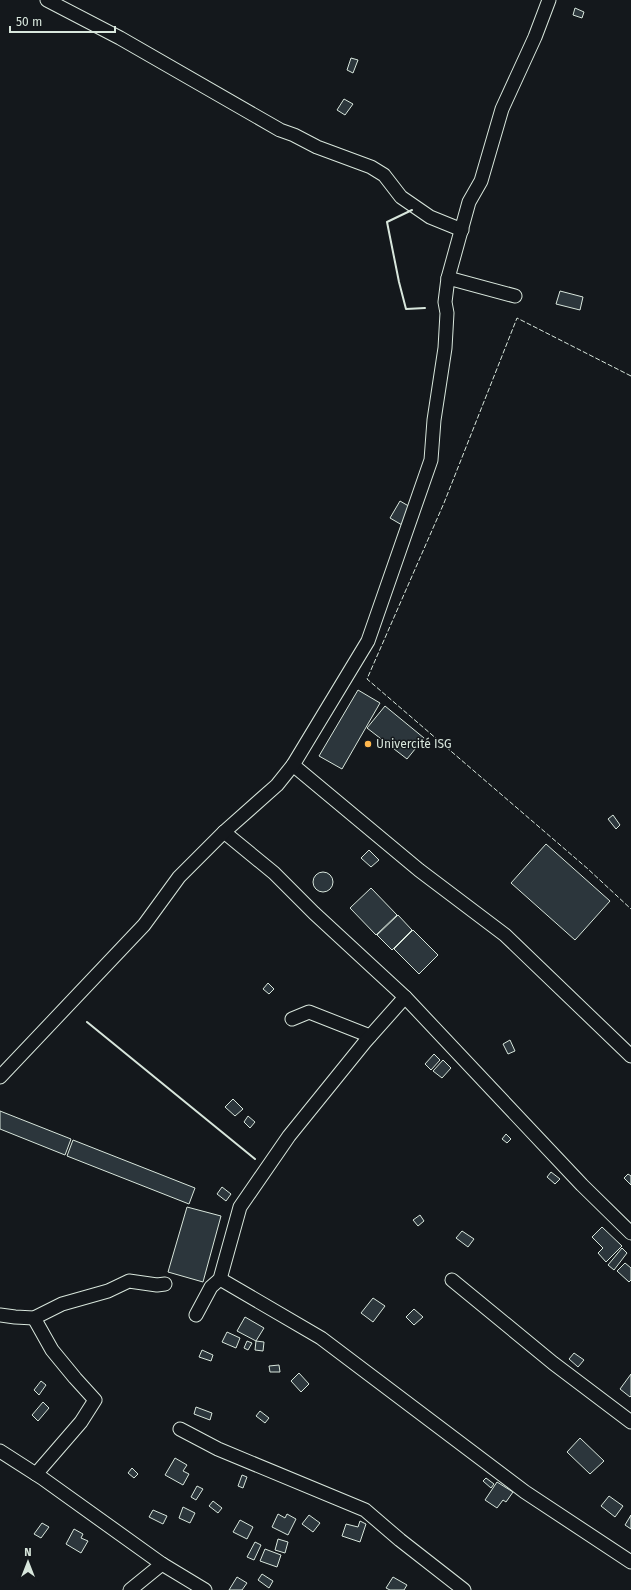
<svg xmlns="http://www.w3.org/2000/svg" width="631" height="1590" viewBox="0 0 631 1590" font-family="'Fira Sans',sans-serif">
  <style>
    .building { fill: #2c363c; stroke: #d8e6dc }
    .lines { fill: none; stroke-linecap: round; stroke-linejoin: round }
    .minor-casing { stroke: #d8e6dc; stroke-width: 15 }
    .minor { stroke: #14181c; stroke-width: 13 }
    .fence { stroke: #d8e6dc; stroke-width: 1; stroke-dasharray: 5 2; stroke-linecap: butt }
    .wall { stroke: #d8e6dc; stroke-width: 2 }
    .poi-dot { fill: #ffb74d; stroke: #14181c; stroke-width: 1.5 }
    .labels { text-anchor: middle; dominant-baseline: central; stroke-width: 3; stroke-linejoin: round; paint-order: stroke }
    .poi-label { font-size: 12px; fill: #d8e6dc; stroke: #14181c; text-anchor: start }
  </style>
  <rect width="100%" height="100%" fill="#14181c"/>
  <g class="building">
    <polygon points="575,8 584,12 582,18 573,15"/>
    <polygon points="351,58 358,60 353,73 347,70"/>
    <polygon points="344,99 353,104 345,115 337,110"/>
    <polygon points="560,291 583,297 580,310 556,304"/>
    <polygon points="400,501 412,508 402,525 390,518"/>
    <polygon points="358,690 380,703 342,769 319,756"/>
    <polygon points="385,706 424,738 407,759 367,728"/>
    <polygon points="613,815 620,825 616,829 608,819"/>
    <polygon points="546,844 610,901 575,940 511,883"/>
    <polygon points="369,850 379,860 371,867 361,858"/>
    <circle cx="323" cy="882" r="10"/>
    <polygon points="371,888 397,915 376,935 350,908"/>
    <polygon points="398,915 412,930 392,950 377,935"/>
    <polygon points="413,930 438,955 419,974 394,949"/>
    <polygon points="268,983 274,989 269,994 263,989"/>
    <polygon points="510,1040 515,1051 508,1054 503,1044"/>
    <polygon points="434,1054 440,1060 431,1070 425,1064"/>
    <polygon points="443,1060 451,1068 442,1078 433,1071"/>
    <polygon points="233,1099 243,1109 235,1116 225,1107"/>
    <polygon points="0,1111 71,1139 65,1155 0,1129"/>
    <polygon points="248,1116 255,1122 250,1128 244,1122"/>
    <polygon points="506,1134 511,1139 507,1143 502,1139"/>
    <polygon points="73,1140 195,1188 189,1204 67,1156"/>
    <polygon points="551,1172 560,1179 555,1184 547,1177"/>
    <polygon points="628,1174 631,1176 631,1185 624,1178"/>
    <polygon points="222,1187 231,1194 226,1201 217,1194"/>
    <polygon points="187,1207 221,1216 203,1282 168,1272"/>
    <polygon points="420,1215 424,1221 418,1226 413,1220"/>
    <polygon points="602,1227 622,1246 606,1262 598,1253 603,1248 592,1237"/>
    <polygon points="462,1231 474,1239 468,1247 456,1238"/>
    <polygon points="622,1248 627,1253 614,1270 608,1265"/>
    <polygon points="625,1263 631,1268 631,1280 629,1282 617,1271"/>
    <polygon points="373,1298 385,1306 373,1322 361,1313"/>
    <polygon points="414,1309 423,1317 414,1325 406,1317"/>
    <polygon points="245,1317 264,1328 256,1341 237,1331"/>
    <polygon points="227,1332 240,1338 236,1348 222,1342"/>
    <polygon points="247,1341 252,1343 248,1350 244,1348"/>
    <polygon points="256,1341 264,1342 263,1351 255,1350"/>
    <polygon points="202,1350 213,1355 211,1361 199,1357"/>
    <polygon points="574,1353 584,1360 578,1367 569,1359"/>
    <polygon points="279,1365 280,1372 270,1372 269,1366"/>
    <polygon points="299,1373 309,1384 301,1392 291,1381"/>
    <polygon points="631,1374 631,1396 630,1397 620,1389"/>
    <polygon points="41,1381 46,1385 39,1395 34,1390"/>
    <polygon points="43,1402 49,1408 38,1421 32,1415"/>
    <polygon points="196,1407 212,1413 210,1420 194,1414"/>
    <polygon points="260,1411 269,1418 265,1423 256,1416"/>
    <polygon points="580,1438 604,1461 590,1474 567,1452"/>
    <polygon points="175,1458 187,1465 183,1471 189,1474 183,1485 165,1475"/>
    <polygon points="132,1468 138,1474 134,1478 128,1473"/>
    <polygon points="242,1475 247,1477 243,1488 238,1486"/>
    <polygon points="486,1478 494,1484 491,1488 483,1481"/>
    <polygon points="497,1482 513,1492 506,1502 503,1500 497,1508 485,1500"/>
    <polygon points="197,1486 203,1489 196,1500 191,1497"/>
    <polygon points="609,1496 623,1506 615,1517 601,1506"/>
    <polygon points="213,1501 222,1508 218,1513 209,1506"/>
    <polygon points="183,1507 195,1513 190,1523 179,1518"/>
    <polygon points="153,1510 167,1516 163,1524 149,1517"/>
    <polygon points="278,1514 285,1518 287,1514 296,1519 288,1535 272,1527"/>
    <polygon points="309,1515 320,1523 313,1532 302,1524"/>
    <polygon points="631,1515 631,1529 625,1525"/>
    <polygon points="240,1520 253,1527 247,1539 233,1532"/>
    <polygon points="360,1521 366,1524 360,1542 342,1536 346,1524 358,1527"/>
    <polygon points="42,1523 49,1527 41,1538 34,1534"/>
    <polygon points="74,1529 83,1534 81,1538 88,1541 81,1553 66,1544"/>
    <polygon points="278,1539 288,1542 285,1553 275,1550"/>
    <polygon points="255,1542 261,1545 254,1560 247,1557"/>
    <polygon points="265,1549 281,1555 277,1567 260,1561"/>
    <polygon points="262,1574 273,1581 269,1588 258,1580"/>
    <polygon points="237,1577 247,1583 242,1590 229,1590"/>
    <polygon points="393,1577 407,1585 404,1590 390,1590 386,1588"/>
  </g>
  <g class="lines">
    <defs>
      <g id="minor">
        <polyline points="47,0 120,38 280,130 294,135 317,147 371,167 384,175 401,197 430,217 462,230"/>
        <polyline points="448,278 515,296"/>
        <polyline points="293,765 419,870 505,935 631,1056"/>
        <polyline points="224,832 274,873 314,913 405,997 582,1185 631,1233"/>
        <polyline points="292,1019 309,1012 370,1036"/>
        <polyline points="0,1077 144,925 179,877 224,832 277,785 293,765 368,641 431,460 434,420 445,348 447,313 445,302 448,278 469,202 481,181 502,109 535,37 549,0"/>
        <polyline points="220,1279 321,1338 525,1492 631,1562"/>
        <polyline points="452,1280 553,1363 631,1422"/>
        <polyline points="0,1315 15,1317 34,1318 62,1304 108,1291 129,1281 157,1285 165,1284"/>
        <polyline points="196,1315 211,1287 220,1279 240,1207 289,1136 365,1042 405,997"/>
        <polyline points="34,1318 52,1350 75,1378 95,1400 81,1422 36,1474"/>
        <polyline points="180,1429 218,1449 365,1510 400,1540 464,1590"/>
        <polyline points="0,1451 42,1478 162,1564 205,1590"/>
        <polyline points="130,1590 162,1564"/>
      </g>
    </defs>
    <use href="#minor" class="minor-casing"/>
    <use href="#minor" class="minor"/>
    <polyline class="fence" points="631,376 517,318 444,503 367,679 588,869 631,909"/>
    <g class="wall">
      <polyline points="412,210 387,222 399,282 406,309 425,308"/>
      <polyline points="87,1022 255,1159"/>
    </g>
  </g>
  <circle class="poi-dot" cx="368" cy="744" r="4"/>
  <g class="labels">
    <g class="poi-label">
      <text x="376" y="744">Univercité ISG</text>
    </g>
  </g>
  <g transform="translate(28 1562)" stroke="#14181c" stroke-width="3" paint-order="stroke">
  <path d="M0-3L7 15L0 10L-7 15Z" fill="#d8e6dc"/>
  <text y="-6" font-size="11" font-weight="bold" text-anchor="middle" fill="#d8e6dc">N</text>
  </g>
  <path d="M10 26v6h105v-6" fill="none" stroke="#d8e6dc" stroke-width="2"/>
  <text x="16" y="26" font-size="12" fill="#d8e6dc" stroke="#14181c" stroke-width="3" paint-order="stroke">50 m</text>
</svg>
